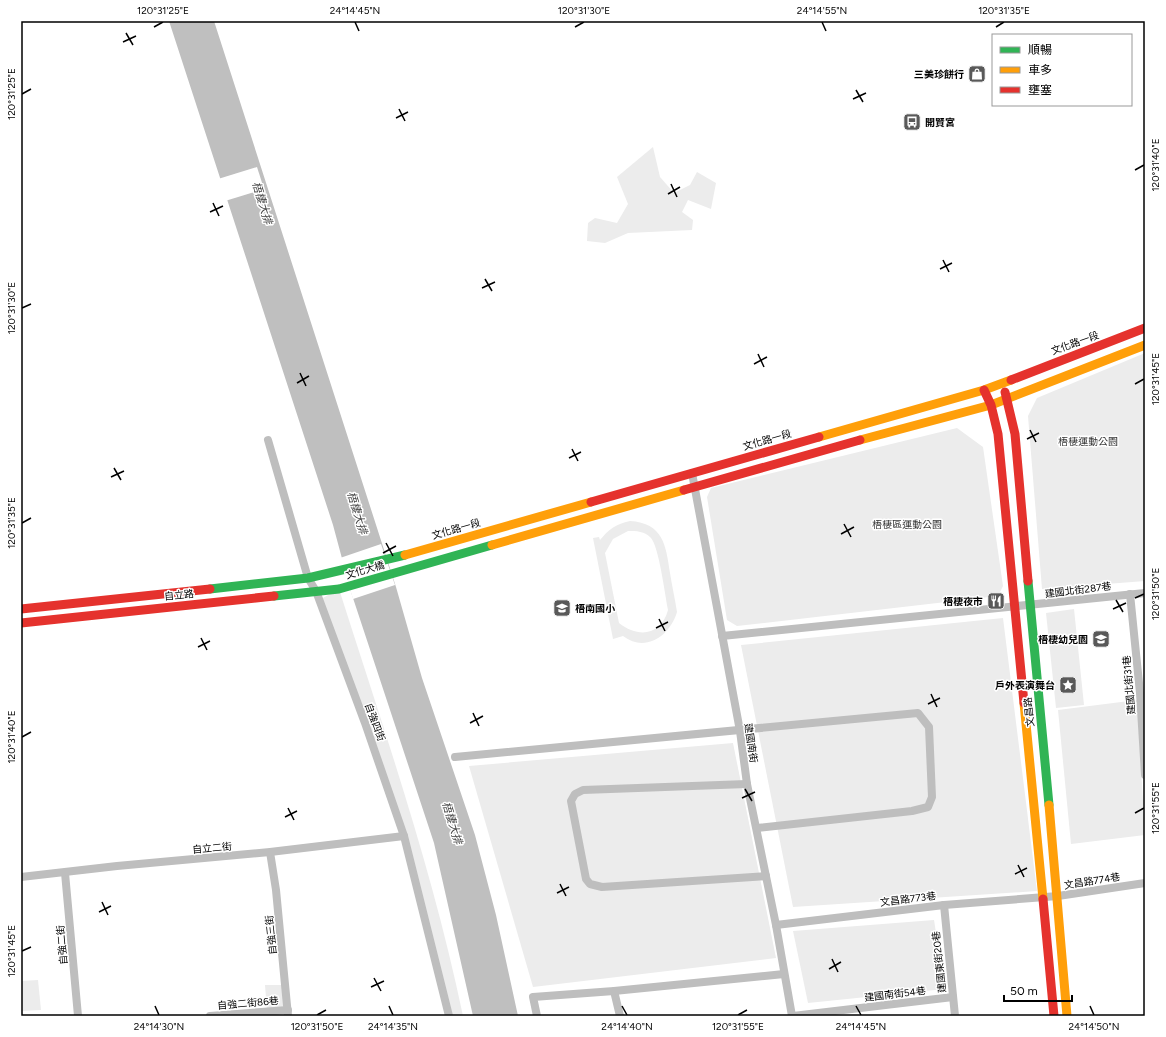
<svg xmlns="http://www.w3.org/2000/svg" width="1166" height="1037" viewBox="0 0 1166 1037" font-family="Figtree,'Noto Sans TC',sans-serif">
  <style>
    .green { fill: #ececec; fill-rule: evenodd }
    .water { fill: #bfbfbf }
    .pier { fill: #fff }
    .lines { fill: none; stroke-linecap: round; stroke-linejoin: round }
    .street { stroke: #bebebe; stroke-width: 8 }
    .fast { stroke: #30b455; stroke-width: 9 }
    .slow { stroke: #ff9f0a; stroke-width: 9 }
    .jam { stroke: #e5322d; stroke-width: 9 }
    .ticks { fill: none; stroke: #000; stroke-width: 1.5 }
    .labels { text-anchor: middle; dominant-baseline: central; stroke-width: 3; stroke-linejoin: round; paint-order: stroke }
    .poi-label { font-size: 10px; font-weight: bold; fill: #000; stroke: #fff; text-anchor: end }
    .street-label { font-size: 10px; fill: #000; stroke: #fff }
    .park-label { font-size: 10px; fill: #333; stroke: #fff }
    .water-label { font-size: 11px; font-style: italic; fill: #444; stroke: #fff }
    .neatline { fill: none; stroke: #000; stroke-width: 1.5 }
    .ticks-label { font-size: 10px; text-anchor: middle; fill: #000 }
  </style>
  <rect width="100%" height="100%" fill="#fff"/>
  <g class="green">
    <polygon points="653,147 660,177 674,193 690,185 697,172 716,183 711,209 688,200 682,212 693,220 692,230 628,233 605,243 587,241 588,223 595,218 617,223 628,204 617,177"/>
    <polygon points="1145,353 1145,581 1042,589 1028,416 1037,398"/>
    <polygon points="957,428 983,447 1003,586 998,596 737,626 727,620 707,497 711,488"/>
    <path d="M 630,521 C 663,523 666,545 670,573 C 672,586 675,599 677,612 C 670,636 645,653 623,636 L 613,639 L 593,538 L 599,537 L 600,540 C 609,529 616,524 630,521 ZM 628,531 C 636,531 645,531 651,538 C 659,547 665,595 668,610 C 661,636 638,638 619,623 L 605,553 L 613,539 Z"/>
    <path d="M 339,589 C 384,730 433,871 463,1016 L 450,1016 L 407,850 L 321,599 Z"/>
    <polygon points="1074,609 1084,705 1056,708 1046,613"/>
    <polygon points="1003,618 1037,891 793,907 741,645"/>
    <polygon points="1137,700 1145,835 1071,844 1058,710"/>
    <polygon points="733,743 776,958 533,987 469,766"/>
    <polygon points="934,920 945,989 808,1003 793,931"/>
    <polygon points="38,980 41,1010 21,1011 21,981"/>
    <polygon points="265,985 285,985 288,1010 267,1011"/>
  </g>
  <polygon class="water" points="169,21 214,21 396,587 422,678 475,835 496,915 518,1016 473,1016 434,843 351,592 333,525"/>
  <g class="pier">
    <polygon points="257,167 264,189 225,201 218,179"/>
    <polygon points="381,544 395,585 353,599 340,558"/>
  </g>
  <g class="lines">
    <g class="street">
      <polyline points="268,440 308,578 316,591 365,723 404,836 449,1016"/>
      <polyline points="692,473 740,731 747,784 776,925 792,1016"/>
      <polyline points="1130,594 1140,693 1145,775"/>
      <polyline points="722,636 1145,593"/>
      <polyline points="455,757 918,713 929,727 932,797 928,807 912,811 757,828"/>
      <polyline points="747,784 583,790 575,794 571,801 586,879 590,884 602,887 766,876"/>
      <polyline points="270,852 276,890 288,1016"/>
      <polyline points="65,873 78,1016"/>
      <polyline points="21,877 117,866 270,852 404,836"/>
      <polyline points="944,905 955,1016"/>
      <polyline points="776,925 944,905 1058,896 1145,883"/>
      <polyline points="614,991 620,1016"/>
      <polyline points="210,1016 288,1010"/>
      <polyline points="537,1016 533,997 614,991 784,974"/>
      <polyline points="793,1016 953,997"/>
    </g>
    <g class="fast">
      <polyline points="1028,581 1049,805"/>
      <polyline points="210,589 308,578 405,555"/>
      <polyline points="274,596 339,589 492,545"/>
    </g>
    <g class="slow">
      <polyline points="819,437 984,390 1011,380"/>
      <polyline points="860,440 991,405 1145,345"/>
      <polyline points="492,545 684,490"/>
      <polyline points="405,555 591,502"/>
      <polyline points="1024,703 1043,899"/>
      <polyline points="1049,805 1067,1016"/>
    </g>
    <g class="jam">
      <polyline points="1011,380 1145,328"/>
      <polyline points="984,390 991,405 998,434 1024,703"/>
      <polyline points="1005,392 1015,434 1028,581"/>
      <polyline points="684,490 860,440"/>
      <polyline points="591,502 819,437"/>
      <polyline points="21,609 210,589"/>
      <polyline points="21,623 274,596"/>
      <polyline points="1043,899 1054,1016"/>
    </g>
  </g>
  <path class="ticks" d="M 355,22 L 359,31M 822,22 L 826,31M 154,27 L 163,22M 575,27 L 584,22M 996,27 L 1004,22M 126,33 L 133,45M 123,42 L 136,36M 856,90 L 863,102M 22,94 L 31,89M 853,99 L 866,93M 399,109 L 405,121M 396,118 L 408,112M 1135,170 L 1144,165M 671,184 L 677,197M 668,194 L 680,187M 213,203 L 219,216M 210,212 L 223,206M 943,260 L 949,272M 940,269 L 952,263M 485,279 L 492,291M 482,288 L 495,282M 22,308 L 31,304M 758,354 L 764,367M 754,364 L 767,357M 300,373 L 306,386M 297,383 L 309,376M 1135,384 L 1144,379M 1030,430 L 1036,442M 1027,439 L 1039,433M 572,449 L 578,461M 569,458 L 581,452M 114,468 L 121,480M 111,477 L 124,471M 22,523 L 31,518M 844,524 L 851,537M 841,534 L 854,527M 386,543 L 393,556M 383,553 L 396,546M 1135,598 L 1144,594M 1116,600 L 1123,612M 1113,609 L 1126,603M 659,619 L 665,631M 656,628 L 668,622M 201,638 L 207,650M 198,647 L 210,641M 931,694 L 937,707M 928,704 L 940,698M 473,713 L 479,726M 470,723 L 483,716M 22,737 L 31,732M 745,789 L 752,801M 742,798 L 755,792M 288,808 L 294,820M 1135,813 L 1144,808M 285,817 L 297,811M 1018,865 L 1024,877M 1015,874 L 1027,868M 560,884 L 566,896M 557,893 L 569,887M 102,902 L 108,915M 99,912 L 111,906M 22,951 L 31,947M 832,959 L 838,972M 829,969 L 841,962M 374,978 L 381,991M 371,987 L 384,981M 155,1006 L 159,1015M 389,1006 L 393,1015M 622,1006 L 627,1015M 856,1006 L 861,1015M 1090,1006 L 1094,1015M 317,1015 L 326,1010M 738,1015 L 747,1010"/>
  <defs>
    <symbol id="shop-square" viewBox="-11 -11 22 22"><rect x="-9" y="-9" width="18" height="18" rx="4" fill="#595959" stroke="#fff"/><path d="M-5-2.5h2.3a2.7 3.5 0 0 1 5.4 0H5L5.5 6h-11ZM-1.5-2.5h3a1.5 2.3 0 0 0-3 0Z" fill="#fff"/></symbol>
    <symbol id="bus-square" viewBox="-11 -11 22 22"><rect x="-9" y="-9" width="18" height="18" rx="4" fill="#595959" stroke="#fff"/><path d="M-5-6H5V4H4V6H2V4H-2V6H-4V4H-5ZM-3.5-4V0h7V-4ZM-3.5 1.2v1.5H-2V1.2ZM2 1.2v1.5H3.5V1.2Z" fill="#fff"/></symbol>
    <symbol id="restaurant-square" viewBox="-11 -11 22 22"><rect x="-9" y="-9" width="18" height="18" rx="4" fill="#595959" stroke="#fff"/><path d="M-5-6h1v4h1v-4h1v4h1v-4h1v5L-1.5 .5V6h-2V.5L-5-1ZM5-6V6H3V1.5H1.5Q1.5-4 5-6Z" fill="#fff"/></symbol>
    <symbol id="school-square" viewBox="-11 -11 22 22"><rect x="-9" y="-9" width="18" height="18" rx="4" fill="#595959" stroke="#fff"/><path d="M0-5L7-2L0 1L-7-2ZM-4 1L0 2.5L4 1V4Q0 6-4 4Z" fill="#fff"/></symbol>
    <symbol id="sight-square" viewBox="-11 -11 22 22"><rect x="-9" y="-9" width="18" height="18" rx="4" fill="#595959" stroke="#fff"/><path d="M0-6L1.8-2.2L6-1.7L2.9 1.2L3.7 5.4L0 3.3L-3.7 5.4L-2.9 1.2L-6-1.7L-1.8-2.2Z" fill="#fff"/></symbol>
  </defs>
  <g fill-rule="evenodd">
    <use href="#shop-square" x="967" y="64" width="20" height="20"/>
    <use href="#bus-square" x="902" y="112" width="20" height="20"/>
    <use href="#restaurant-square" x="986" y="591" width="20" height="20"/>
    <use href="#school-square" x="552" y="598" width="20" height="20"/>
    <use href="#school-square" x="1091" y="629" width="20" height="20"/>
    <use href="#sight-square" x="1058" y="675" width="20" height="20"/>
  </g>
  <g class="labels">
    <g class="poi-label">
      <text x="964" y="74">三美珍餅行</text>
      <text x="925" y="122" text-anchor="start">開賢宮</text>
      <text x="983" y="601">梧棲夜市</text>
      <text x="575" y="608" text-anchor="start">梧南國小</text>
      <text x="1088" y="639">梧棲幼兒園</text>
      <text x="1055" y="685">戶外表演舞台</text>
    </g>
    <g class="street-label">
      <text transform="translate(1075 343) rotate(-20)">文化路一段</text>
      <text transform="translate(767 440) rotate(-16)">文化路一段</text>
      <text transform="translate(456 529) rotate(-16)">文化路一段</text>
      <text transform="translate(365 570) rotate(-16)">文化大橋</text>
      <text transform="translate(1078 590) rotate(-7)">建國北街287巷</text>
      <text transform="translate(179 595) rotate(-6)">自立路</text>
      <text transform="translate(1129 685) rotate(-95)">建國北街31巷</text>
      <text transform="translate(1029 712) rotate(-96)">文昌路</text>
      <text transform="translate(375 722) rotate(70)">自強四街</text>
      <text transform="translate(751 743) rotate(81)">建國南街</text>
      <text transform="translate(212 848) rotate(-5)">自立二街</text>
      <text transform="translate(1092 881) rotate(-9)">文昌路774巷</text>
      <text transform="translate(908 899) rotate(-7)">文昌路773巷</text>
      <text transform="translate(271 935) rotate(-96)">自強三街</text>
      <text transform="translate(62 945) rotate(-95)">自強二街</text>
      <text transform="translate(939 962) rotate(-96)">建國東街20巷</text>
      <text transform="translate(895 994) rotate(-7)">建國南街54巷</text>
      <text transform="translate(248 1003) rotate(-5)">自強二街86巷</text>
    </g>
    <g class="park-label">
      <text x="1088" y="441">梧棲運動公園</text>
      <text x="907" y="524">梧棲區運動公園</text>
    </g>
    <g class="water-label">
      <text transform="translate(262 203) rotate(73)">梧棲大排</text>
      <text transform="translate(357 513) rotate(73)">梧棲大排</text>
      <text transform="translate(452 823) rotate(73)">梧棲大排</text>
    </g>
  </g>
  <rect width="1166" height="1037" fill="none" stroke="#ffffff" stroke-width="44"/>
  <rect x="992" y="34" width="140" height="72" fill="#ffffff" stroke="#999999"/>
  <rect x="1000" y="47" width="20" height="6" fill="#30b455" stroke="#999999"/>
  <text x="1028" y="54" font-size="12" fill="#000000">順暢</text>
  <rect x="1000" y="67" width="20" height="6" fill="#ff9f0a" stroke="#999999"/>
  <text x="1028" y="74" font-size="12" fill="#000000">車多</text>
  <rect x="1000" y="87" width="20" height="6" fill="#e5322d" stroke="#999999"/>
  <text x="1028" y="94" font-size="12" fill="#000000">壅塞</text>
  <path d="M1004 995v6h68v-6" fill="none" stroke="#000000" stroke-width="2"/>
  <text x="1010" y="995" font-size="12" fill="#000000" stroke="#ffffff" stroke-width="3" paint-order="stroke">50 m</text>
  <rect x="22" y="22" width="1122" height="993" class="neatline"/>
  <g class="ticks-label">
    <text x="163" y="14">120°31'25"E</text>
    <text x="355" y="14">24°14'45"N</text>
    <text x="584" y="14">120°31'30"E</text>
    <text x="822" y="14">24°14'55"N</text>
    <text x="1004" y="14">120°31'35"E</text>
    <text transform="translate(11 94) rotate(-90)" y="4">120°31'25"E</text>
    <text transform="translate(1155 165) rotate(-90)" y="4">120°31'40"E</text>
    <text transform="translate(11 308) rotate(-90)" y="4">120°31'30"E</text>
    <text transform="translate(1155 379) rotate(-90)" y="4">120°31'45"E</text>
    <text transform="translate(11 523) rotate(-90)" y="4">120°31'35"E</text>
    <text transform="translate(1155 594) rotate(-90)" y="4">120°31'50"E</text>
    <text transform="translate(11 737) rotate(-90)" y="4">120°31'40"E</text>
    <text transform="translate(1155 808) rotate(-90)" y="4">120°31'55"E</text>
    <text transform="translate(11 951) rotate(-90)" y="4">120°31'45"E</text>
    <text x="159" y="1030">24°14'30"N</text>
    <text x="317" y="1030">120°31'50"E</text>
    <text x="393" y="1030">24°14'35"N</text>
    <text x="627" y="1030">24°14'40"N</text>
    <text x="738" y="1030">120°31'55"E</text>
    <text x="861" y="1030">24°14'45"N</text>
    <text x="1094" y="1030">24°14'50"N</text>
  </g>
</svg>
